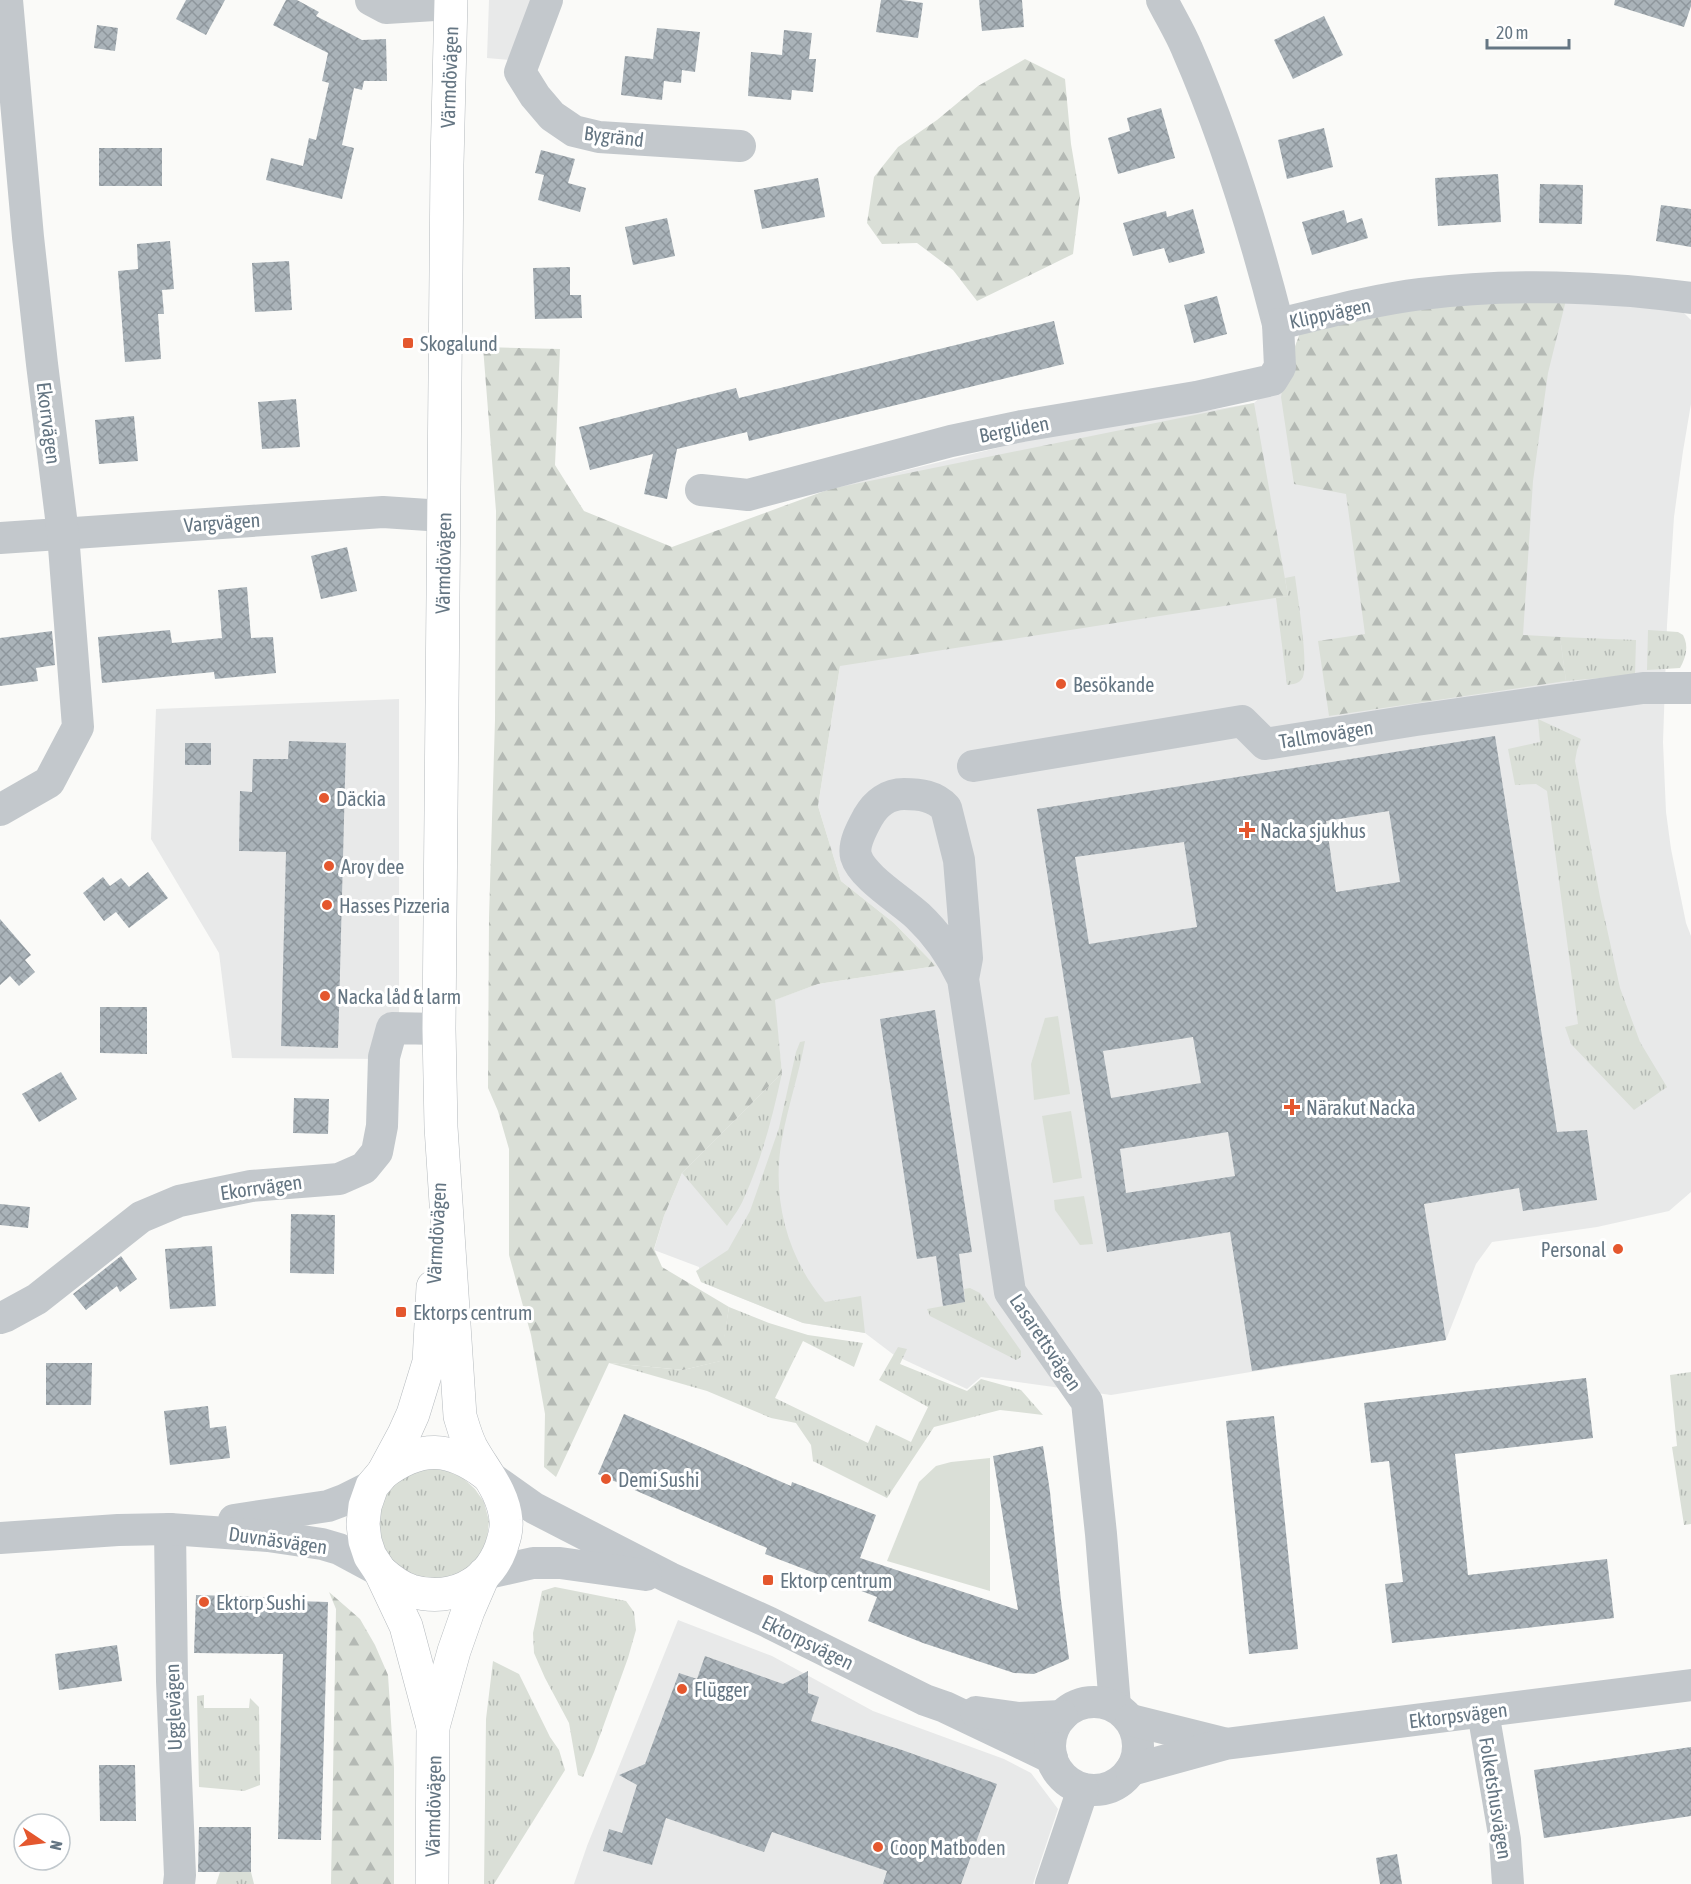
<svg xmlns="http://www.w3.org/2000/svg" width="1691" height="1884" viewBox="0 0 1691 1884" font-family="'Asap Condensed',sans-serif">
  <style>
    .built { fill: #e8e9e9 }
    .grass { fill: url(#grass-tufts) }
    .forest { fill: url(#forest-firs) }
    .garden { fill: #dadfd7 }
    .building { fill: url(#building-cross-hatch); fill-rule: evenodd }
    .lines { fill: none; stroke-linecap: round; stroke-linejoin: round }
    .major-casing { stroke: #b5babe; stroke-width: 34 }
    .minor { stroke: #c3c8cc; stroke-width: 32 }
    .major { stroke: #fff; stroke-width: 33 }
    .poi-dot { fill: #e4572e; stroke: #fff; stroke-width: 2 }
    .labels { text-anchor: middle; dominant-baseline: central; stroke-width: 6; stroke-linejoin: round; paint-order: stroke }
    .street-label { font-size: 20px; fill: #657683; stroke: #fff }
    .poi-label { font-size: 20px; fill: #657683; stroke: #fff; text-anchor: start }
  </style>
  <defs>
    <pattern id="grass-tufts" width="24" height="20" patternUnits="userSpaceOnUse" patternTransform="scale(1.5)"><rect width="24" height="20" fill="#dadfd7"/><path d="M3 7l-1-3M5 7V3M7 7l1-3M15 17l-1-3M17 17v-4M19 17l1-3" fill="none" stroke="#b4b9b4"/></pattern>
    <pattern id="forest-firs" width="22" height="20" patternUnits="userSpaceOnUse" patternTransform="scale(1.5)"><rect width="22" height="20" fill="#dadfd7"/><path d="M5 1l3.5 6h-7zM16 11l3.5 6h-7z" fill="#b4b9b4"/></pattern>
    <pattern id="building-cross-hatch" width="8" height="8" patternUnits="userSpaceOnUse" patternTransform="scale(1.5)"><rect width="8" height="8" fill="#aab3b9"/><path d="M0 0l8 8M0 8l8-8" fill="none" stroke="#8e969c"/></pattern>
  </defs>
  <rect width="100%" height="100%" fill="#fafaf8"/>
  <g class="built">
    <polygon points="489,0 559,0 533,62 487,58"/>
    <polygon points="1567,296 1683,312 1691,320 1691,404 1683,451 1674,517 1667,625 1663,742 1666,812 1671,849 1686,923 1691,936 1691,1192 1669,1211 1597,1227 1492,1242 1476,1264 1446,1340 1111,1395 981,1377 967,1389 894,1355 865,1333 803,1323 701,1282 699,1267 654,1250 664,1216 682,1173 782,1073 774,1000 818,984 936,966 894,923 841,881 818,806 840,666 830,489 1025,441 1254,403 1285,374 1300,333"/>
    <polygon points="399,699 399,1059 232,1058 219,953 151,839 156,709"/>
    <polygon points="678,1620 772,1656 873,1711 1004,1759 1031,1773 1058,1809 1033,1884 574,1884 587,1846"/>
  </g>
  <g class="grass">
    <path d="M 1295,576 C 1297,593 1309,665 1303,677 C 1300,684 1293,684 1287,685 L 1276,598 L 1288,596 L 1285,578 Z"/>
    <path d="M 1648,630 L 1678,632 L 1683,635 C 1689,646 1686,657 1680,668 L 1647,670 Z"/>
    <polygon points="1560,637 1636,640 1635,675 1566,681"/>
    <polygon points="1538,719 1581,739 1577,750 1575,761 1600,897 1620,988 1640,1042 1667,1087 1634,1110 1571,1044 1565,1027 1578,1024 1547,791 1536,784 1515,785 1508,749 1540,742"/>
    <path d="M 805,1041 C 799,1074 788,1106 782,1139 C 771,1197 787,1258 825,1302 L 861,1296 L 865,1333 L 803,1323 L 701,1282 L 696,1271 L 728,1250 L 750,1211 L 779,1128 L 796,1052 L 800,1042 Z"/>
    <path d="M 782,1073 C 773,1115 762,1159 744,1198 C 740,1208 733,1217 727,1226 L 682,1173 Z"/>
    <polygon points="970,1288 980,1293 1021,1351 1021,1357 1016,1360 930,1316 927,1309 965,1302 964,1289"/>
    <polygon points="729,1307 769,1323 808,1335 863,1343 854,1367 803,1341 775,1398 868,1443 876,1425 911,1442 928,1407 879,1380 898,1347 907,1349 900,1364 967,1391 981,1379 1021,1390 1043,1415 1000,1410 934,1427 887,1498 813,1461 811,1445 796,1423 771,1418 707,1391 609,1363 683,1370 720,1361"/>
    <polygon points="1691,1372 1691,1524 1684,1525 1672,1447 1677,1446 1670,1375"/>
    <polygon points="433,1468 448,1471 463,1478 475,1489 484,1502 489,1521 487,1541 478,1559 464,1573 446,1581 407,1578 379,1551 375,1515 389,1487 417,1470"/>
    <polygon points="555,1587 626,1601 634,1612 636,1630 628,1658 594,1752 583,1777 578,1775 569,1723 545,1678 534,1653 533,1633 542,1591"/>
    <polygon points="493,1661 519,1674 550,1737 559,1750 565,1770 494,1884 484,1884 486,1719"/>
    <polygon points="204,1695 204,1708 249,1708 250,1698 259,1707 260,1785 244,1791 199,1787 197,1696"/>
    <polygon points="220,1872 251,1872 254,1884 216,1884"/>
  </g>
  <g class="forest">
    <polygon points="1025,59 1065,79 1071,144 1080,197 1073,254 977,301 953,270 917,243 882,244 867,223 874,177 898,147 937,120 978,86"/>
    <polygon points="1567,296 1548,373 1533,481 1523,635 1560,637 1566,681 1329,716 1318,641 1365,634 1346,494 1294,484 1281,397 1285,374 1300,333 1347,316 1486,298"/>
    <polygon points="483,347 560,349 555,465 584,511 672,547 830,489 1254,403 1288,596 840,666 818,806 841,881 894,923 936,966 818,984 775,1000 782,1073 682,1173 664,1216 654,1249 662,1267 729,1307 721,1361 683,1370 609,1363 556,1477 544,1467 545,1414 531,1335 509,1255 509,1149 498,1111 488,1088 489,918 495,720 496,511"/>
    <polygon points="329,1592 360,1619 375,1645 388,1675 394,1768 394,1884 331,1884 336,1609"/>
  </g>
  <g class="garden">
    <polygon points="1058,1016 1070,1094 1034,1100 1031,1064 1045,1018"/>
    <polygon points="1071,1111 1082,1178 1053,1183 1042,1116"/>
    <polygon points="1084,1196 1093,1244 1080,1245 1055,1210 1054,1200"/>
    <polygon points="990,1458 990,1591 887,1561 919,1482 936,1466 951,1462"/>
  </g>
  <g class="building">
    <polygon points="186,0 225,0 206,35 176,19"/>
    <polygon points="286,0 297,0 319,12 316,16 362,40 386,39 387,81 364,81 362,90 354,88 342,145 354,148 342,199 266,180 271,158 303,166 309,138 316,140 329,83 322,81 328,53 273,25"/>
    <polygon points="881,0 902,0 923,3 918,38 876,32"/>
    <polygon points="979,0 1022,0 1024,27 982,31"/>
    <polygon points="1615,0 1691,0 1691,6 1684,27 1614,5"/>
    <polygon points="1324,16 1343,55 1293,79 1274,40"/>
    <polygon points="97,25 118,28 115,51 94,48"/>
    <polygon points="657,28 700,32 695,72 682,70 681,83 664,81 662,100 621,95 625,56 653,59"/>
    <polygon points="784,30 812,33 809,59 816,59 813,92 792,90 791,100 748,96 751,52 782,55"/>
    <polygon points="1161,108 1175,158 1118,174 1108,138 1130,131 1127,118"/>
    <polygon points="1324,128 1333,167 1287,179 1278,140"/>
    <rect x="99" y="148" width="63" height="38"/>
    <polygon points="541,150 575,159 568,183 586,188 580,212 538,200 544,175 535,173"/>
    <polygon points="1498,174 1501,222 1438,226 1435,178"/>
    <polygon points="818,178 825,217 762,229 754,190"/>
    <polygon points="1540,184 1583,185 1582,224 1539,223"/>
    <polygon points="1661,205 1691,209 1691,247 1656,241"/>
    <polygon points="1193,209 1205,253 1169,263 1164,248 1133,256 1123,223 1166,211 1167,217"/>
    <polygon points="1344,210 1347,223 1362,218 1368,238 1312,255 1302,222"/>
    <polygon points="667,218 675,256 633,265 625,227"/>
    <polygon points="170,241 174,289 162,290 164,314 158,314 161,359 125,362 118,271 138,269 137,244"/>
    <polygon points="289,261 292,310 255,312 252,263"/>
    <polygon points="570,267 570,295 581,295 582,318 535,319 533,268"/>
    <polygon points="1217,296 1227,334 1194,343 1184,305"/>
    <polygon points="1054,321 1064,364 749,441 747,432 677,449 667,499 644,494 653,454 590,470 579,427 736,388 739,398"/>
    <polygon points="296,399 300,447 262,449 258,402"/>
    <polygon points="134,416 138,461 99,464 95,420"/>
    <polygon points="347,547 357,591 321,599 311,556"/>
    <polygon points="247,587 251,638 273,637 276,673 215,679 214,672 102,683 98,637 170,630 172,643 222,638 218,590"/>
    <polygon points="52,631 55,665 36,668 38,681 0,686 0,638"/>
    <path d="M 1495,736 L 1557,1132 L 1587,1130 L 1597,1200 L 1523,1211 L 1519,1188 L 1424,1204 L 1446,1340 L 1252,1371 L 1230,1232 L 1107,1252 L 1037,809 ZM 1389,811 L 1400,882 L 1336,892 L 1326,821 ZM 1184,842 L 1197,927 L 1089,944 L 1075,857 ZM 1193,1037 L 1201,1083 L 1111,1098 L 1103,1051 ZM 1228,1132 L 1235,1176 L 1126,1193 L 1120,1149 Z"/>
    <polygon points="289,741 346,743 338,1048 281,1046 286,852 239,851 240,791 252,792 253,759 288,759"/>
    <rect x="185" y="743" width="26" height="22"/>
    <polygon points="148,872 168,898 129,928 116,912 104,921 83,893 103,877 110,886 121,878 129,887"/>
    <polygon points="0,919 31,955 25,960 35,972 19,986 10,976 0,985"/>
    <polygon points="100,1007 147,1007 147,1054 100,1053"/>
    <polygon points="935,1010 972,1252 959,1254 965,1302 943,1306 936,1256 917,1259 880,1019"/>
    <polygon points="61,1072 77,1099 39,1122 22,1094"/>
    <polygon points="294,1098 329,1099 328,1134 293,1133"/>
    <polygon points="0,1204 30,1207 28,1228 0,1225"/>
    <polygon points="291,1214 335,1215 334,1274 290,1273"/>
    <polygon points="212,1246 216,1306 170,1309 165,1249"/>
    <polygon points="121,1256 137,1279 120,1292 117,1286 86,1310 73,1294"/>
    <polygon points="46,1363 92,1363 91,1405 46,1405"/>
    <polygon points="1586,1378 1593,1438 1455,1454 1468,1575 1607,1559 1614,1618 1392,1643 1385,1584 1403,1582 1389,1461 1371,1463 1364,1403"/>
    <polygon points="208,1406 210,1428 226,1426 230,1458 170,1465 164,1411"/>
    <polygon points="624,1414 791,1486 792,1482 876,1515 860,1558 1018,1610 993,1456 1043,1446 1050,1492 1061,1600 1069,1659 1034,1674 1014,1673 923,1643 868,1621 877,1597 765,1554 767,1548 598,1474"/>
    <polygon points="1274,1416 1298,1649 1249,1654 1226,1421"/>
    <polygon points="196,1595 296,1598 296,1601 328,1602 321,1840 278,1839 283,1654 194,1653"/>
    <polygon points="117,1645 122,1681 59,1690 55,1654"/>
    <polygon points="705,1656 783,1684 808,1671 808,1693 819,1697 811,1721 902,1750 997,1784 961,1884 883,1884 887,1871 772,1832 764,1852 666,1818 652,1865 603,1851 609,1829 622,1833 637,1785 619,1775 645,1764 679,1673 697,1679"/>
    <polygon points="1691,1747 1691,1816 1544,1838 1534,1770"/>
    <polygon points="99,1765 135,1765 136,1821 100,1821"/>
    <polygon points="199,1827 251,1827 251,1872 198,1872"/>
    <polygon points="1397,1854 1402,1884 1380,1884 1376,1858"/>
  </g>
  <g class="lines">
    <defs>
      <g id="major">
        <polyline points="433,1287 429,1362 413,1414 404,1434 383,1473 372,1486 365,1506 363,1524 365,1541 370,1556 380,1571 406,1626 433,1727"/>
        <path d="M 383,1473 C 420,1445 450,1446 486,1474"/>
        <path d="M 380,1571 C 389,1579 399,1587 411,1591 C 449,1602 487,1586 501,1548 C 504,1539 507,1530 506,1521 C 504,1492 484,1471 471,1447 C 466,1437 463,1426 460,1416 L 441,1127 L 439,1029 L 447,164 L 451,0"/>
        <polyline points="432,1884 433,1727 454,1651 468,1611 484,1574"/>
      </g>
    </defs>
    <use href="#major" class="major-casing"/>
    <g class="minor">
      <polyline points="371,0 386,8 451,4"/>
      <polyline points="547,0 520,72 535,96 552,116 574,131 599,137 740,146"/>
      <path d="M 1162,0 C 1170,16 1180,32 1187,49 C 1226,138 1254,230 1278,324 C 1325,313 1373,300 1421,294 C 1508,283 1604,286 1691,298"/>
      <polyline points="701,490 748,495 951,441 1022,426 1196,397 1272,380 1280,367 1278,324"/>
      <polyline points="0,538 383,512 443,516"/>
      <polyline points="973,766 1242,721 1265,744 1416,720 1643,688 1691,688"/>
      <polyline points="0,810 49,782 78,727 63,534 42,364 28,237 7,0"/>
      <path d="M 963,979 L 967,958 L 959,860 L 946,808 C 935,796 920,794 904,794 C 888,794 876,803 868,817 C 862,828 853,844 856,856 C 862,877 901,900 918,916 C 936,933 952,956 963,979 L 1010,1292 L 1087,1402 L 1101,1534 L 1115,1706"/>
      <polyline points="0,1318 6,1316 37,1299 141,1217 179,1201 251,1186 339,1179 364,1168 377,1152 382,1126 384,1057 392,1028 439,1029"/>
      <polyline points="486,1474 534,1508 670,1578 768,1622 925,1700 945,1707 1052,1758"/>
      <polyline points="234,1520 328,1506 344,1500 372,1486"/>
      <polyline points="170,1529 172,1681 180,1875 179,1884"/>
      <polyline points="0,1538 118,1530 170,1529 268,1536 322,1544 339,1549 380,1571"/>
      <polyline points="484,1574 533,1563 560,1563 646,1575"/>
      <circle cx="1094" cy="1746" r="44"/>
      <polyline points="976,1712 1019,1718 1062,1716"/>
      <polyline points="1483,1712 1505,1840 1508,1884"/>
      <polyline points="1131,1720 1223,1743"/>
      <polyline points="1131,1770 1225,1744 1691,1685"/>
      <polyline points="1051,1884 1083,1789"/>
    </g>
    <use href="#major" class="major"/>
  </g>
  <g class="poi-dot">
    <rect x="402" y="337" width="12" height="12" rx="3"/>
    <circle cx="1061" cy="684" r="6"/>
    <circle cx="324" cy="798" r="6"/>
    <path d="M1244 821h6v6h6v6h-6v6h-6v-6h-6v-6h6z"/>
    <circle cx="329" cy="866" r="6"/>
    <circle cx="327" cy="905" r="6"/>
    <circle cx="325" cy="996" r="6"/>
    <path d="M1289 1098h6v6h6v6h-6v6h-6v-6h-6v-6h6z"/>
    <circle cx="1618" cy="1249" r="6"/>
    <rect x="395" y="1306" width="12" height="12" rx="3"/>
    <circle cx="606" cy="1479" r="6"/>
    <rect x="762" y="1574" width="12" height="12" rx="3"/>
    <circle cx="204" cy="1602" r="6"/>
    <circle cx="682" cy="1689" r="6"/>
    <circle cx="878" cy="1847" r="6"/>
  </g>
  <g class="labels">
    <g class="street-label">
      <text transform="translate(449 77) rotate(-88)">Värmdövägen</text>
      <text transform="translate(614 136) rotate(7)">Bygränd</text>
      <text transform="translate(1330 313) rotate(-12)">Klippvägen</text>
      <text transform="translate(49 423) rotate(83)">Ekorrvägen</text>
      <text transform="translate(1014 429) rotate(-11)">Bergliden</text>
      <text transform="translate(222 522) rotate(-4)">Vargvägen</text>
      <text transform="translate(443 563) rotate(-89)">Värmdövägen</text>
      <text transform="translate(1326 734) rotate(-9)">Tallmovägen</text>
      <text transform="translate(261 1187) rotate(-8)">Ekorrvägen</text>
      <text transform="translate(436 1233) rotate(-87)">Värmdövägen</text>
      <text transform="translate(1046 1342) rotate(56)">Lasarettsvägen</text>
      <text transform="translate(278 1540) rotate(8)">Duvnäsvägen</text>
      <text transform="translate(808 1642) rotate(26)">Ektorpsvägen</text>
      <text transform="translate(173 1707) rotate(-92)">Ugglevägen</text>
      <text transform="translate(1458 1715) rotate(-7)">Ektorpsvägen</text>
      <text transform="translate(1496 1798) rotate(81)">Folketshusvägen</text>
      <text transform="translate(433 1806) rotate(-89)">Värmdövägen</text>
    </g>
    <g class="poi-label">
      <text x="420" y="343">Skogalund</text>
      <text x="1073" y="684">Besökande</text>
      <text x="336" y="798">Däckia</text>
      <text x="1260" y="830">Nacka sjukhus</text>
      <text x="341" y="866">Aroy dee</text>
      <text x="339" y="905">Hasses Pizzeria</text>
      <text x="337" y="996">Nacka låd &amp; larm</text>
      <text x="1306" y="1107">Närakut Nacka</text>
      <text x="1606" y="1249" text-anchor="end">Personal</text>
      <text x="413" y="1312">Ektorps centrum</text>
      <text x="618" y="1479">Demi Sushi</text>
      <text x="780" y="1580">Ektorp centrum</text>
      <text x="216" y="1602">Ektorp Sushi</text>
      <text x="694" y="1689">Flügger</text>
      <text x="890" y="1847">Coop Matboden</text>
    </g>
  </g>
  <g transform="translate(42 1842) rotate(103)"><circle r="28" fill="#ffffff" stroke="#c1c8cd" stroke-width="1.5"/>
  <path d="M0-4.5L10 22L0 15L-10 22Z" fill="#e4572e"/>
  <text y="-9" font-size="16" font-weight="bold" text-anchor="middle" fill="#657683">N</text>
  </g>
  <path d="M1487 39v9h82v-9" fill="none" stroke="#657683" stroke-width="3"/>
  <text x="1496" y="39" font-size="18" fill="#657683" stroke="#ffffff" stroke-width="4.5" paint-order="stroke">20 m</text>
</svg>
